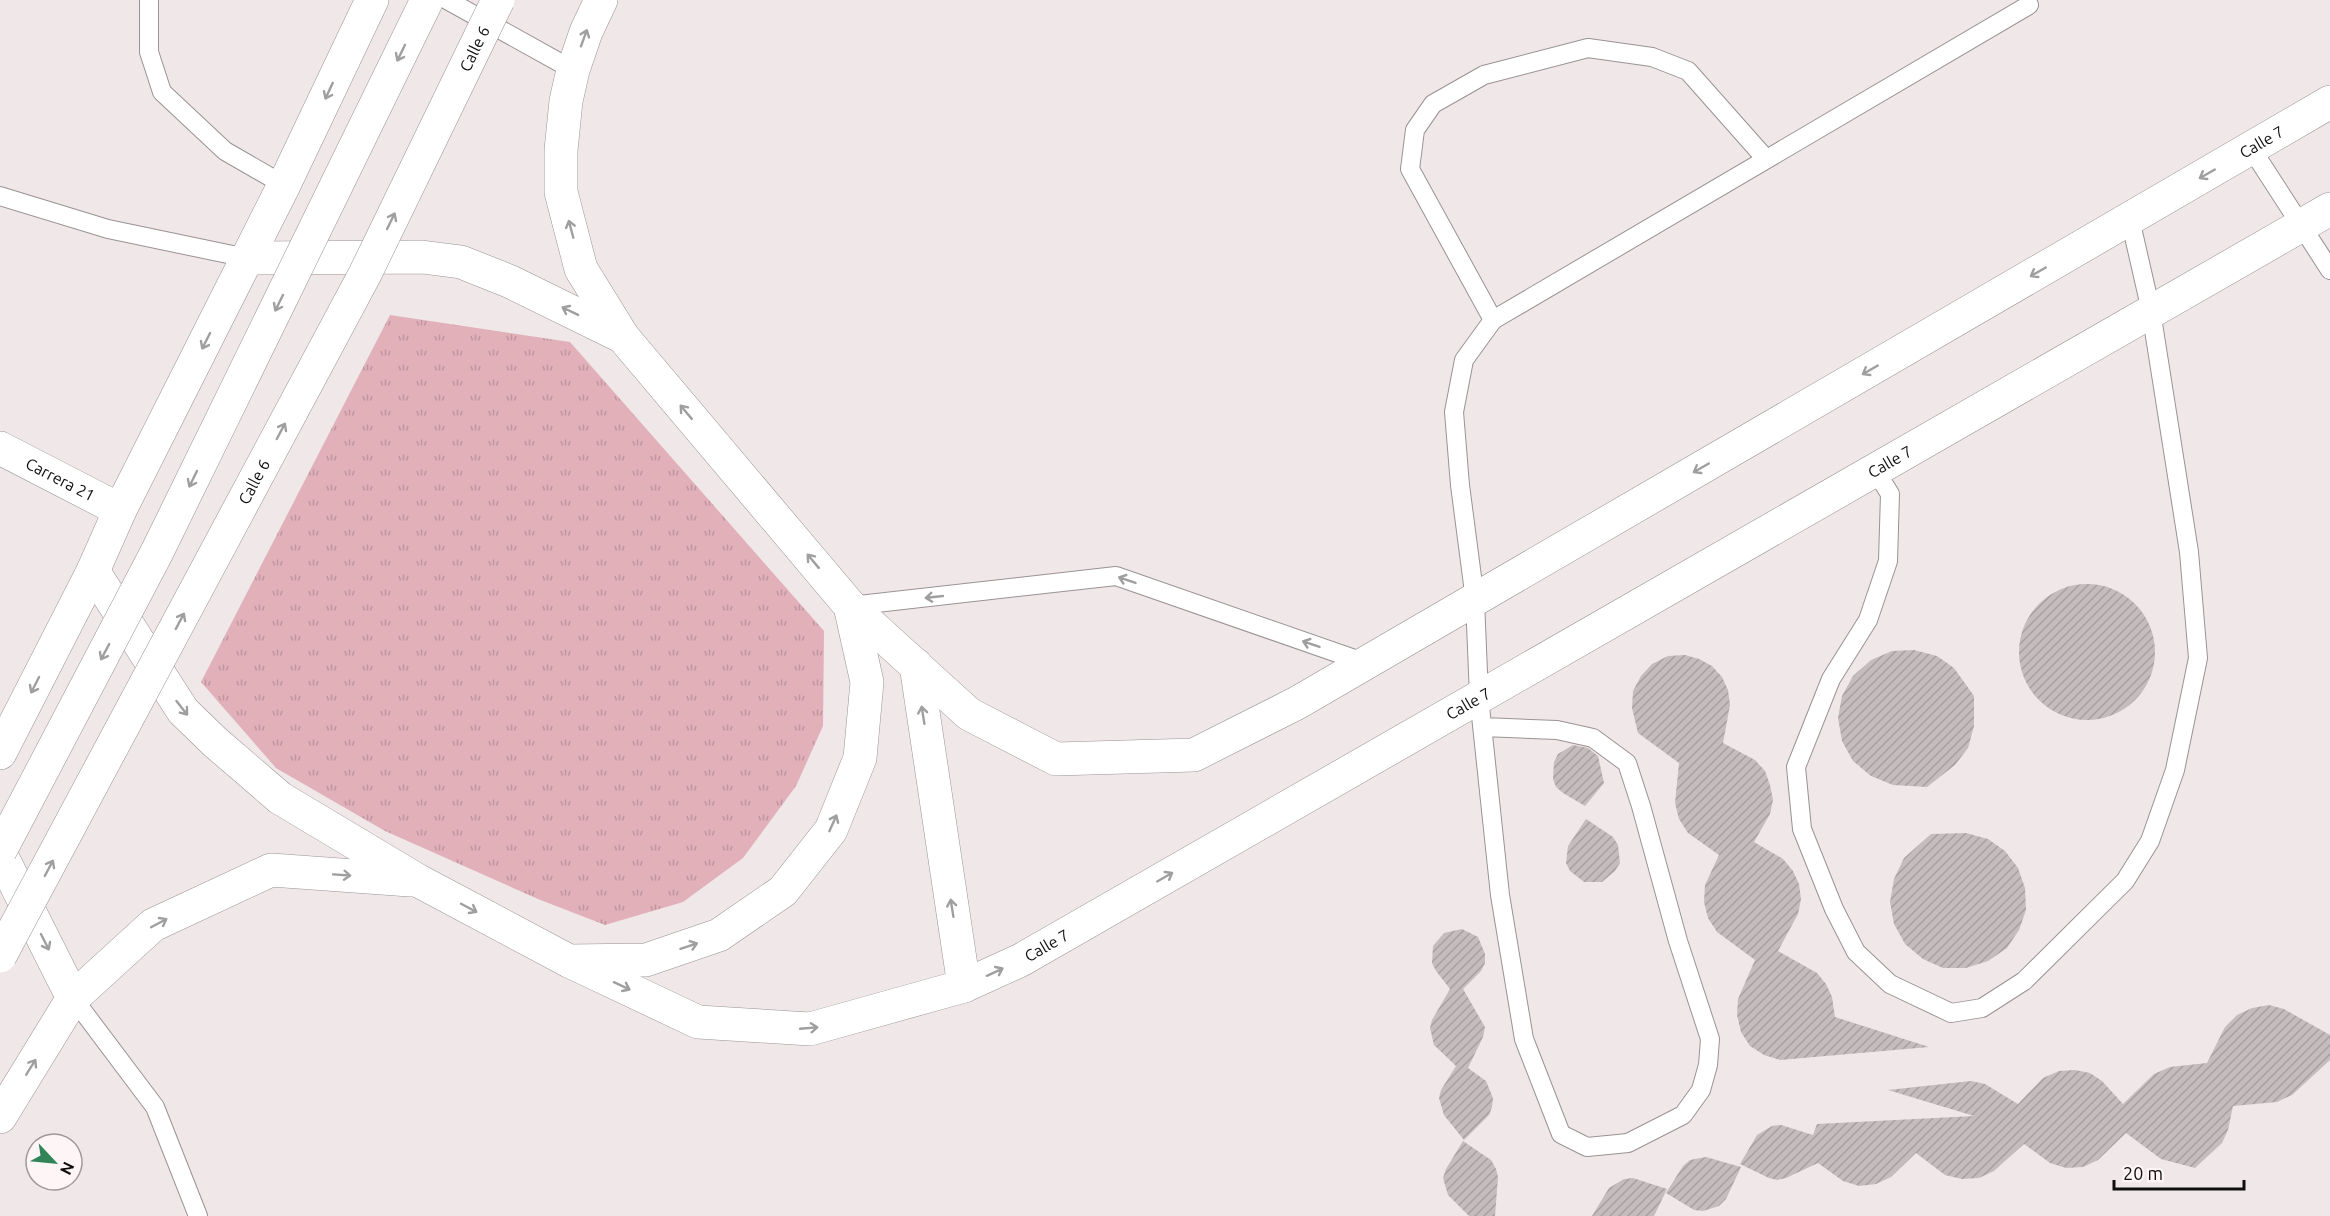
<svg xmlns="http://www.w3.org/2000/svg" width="2330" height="1216" viewBox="0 0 2330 1216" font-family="Ubuntu,sans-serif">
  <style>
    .grass { fill: url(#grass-tufts) }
    .building { fill: url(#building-hatch) }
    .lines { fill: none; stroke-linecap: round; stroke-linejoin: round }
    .lane-casing { stroke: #9a9294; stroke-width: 20 }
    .street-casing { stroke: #9a9294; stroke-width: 34 }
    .secondary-casing { stroke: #9a9294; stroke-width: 34 }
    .highway-casing { stroke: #9a9294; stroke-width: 34 }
    .lane { stroke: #fff; stroke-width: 18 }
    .street { stroke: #fff; stroke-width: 33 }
    .secondary { stroke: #fff; stroke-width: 33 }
    .highway { stroke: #fff; stroke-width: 33 }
    .highway-bridge-casing { stroke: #9a9294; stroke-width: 34; stroke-linecap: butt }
    .highway-bridge { stroke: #fff; stroke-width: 33 }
    .oneway { stroke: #9f9f9f }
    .labels { text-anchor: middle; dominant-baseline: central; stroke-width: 4.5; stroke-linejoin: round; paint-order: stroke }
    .street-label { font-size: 16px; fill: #100e0e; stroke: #fdf5f6 }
  </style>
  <defs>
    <pattern id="grass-tufts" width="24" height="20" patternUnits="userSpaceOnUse" patternTransform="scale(1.5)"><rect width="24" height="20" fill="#e1b0b9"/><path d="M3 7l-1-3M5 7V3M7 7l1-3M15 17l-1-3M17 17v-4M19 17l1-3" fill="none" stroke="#c0969e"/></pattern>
    <pattern id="building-hatch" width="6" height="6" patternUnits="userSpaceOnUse" patternTransform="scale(1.5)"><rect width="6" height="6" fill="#c4bcbd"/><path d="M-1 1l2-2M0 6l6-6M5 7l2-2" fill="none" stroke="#a7a0a1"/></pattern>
  </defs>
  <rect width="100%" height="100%" fill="#f0e7e9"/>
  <polygon class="grass" points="390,315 570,342 824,631 823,726 796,786 743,858 683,902 605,925 538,899 385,831 276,768 201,682"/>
  <g class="building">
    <circle cx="2087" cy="652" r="68"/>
    <polygon points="1914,650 1937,656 1954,668 1974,696 1974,726 1968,748 1955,765 1927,787 1893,785 1871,776 1853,761 1842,741 1838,718 1842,696 1853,676 1871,660 1892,651"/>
    <polygon points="1685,655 1699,659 1712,666 1722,677 1728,690 1730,705 1723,743 1755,760 1765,771 1770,785 1773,800 1770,814 1754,842 1783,859 1793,871 1799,884 1801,899 1798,914 1778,951 1817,973 1826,984 1832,997 1835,1017 1929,1047 1780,1060 1764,1055 1750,1046 1741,1032 1737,1015 1738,999 1755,960 1717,932 1708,918 1704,902 1705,885 1719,855 1688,833 1679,819 1675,803 1679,763 1638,733 1632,708 1633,691 1641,676 1652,664 1668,656"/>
    <polygon points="1573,745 1588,748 1598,756 1604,783 1585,806 1563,793 1556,787 1553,779 1554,762 1558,754"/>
    <polygon points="1586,819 1613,837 1618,845 1620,863 1615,871 1602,882 1584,882 1570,871 1566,863 1568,846"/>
    <polygon points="1966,833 1988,839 2005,851 2018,868 2025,888 2026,910 2019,930 2007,948 1988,961 1966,968 1943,968 1923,959 1905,944 1894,924 1890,902 1894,879 1904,858 1931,834"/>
    <polygon points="1462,929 1478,937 1485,954 1485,963 1481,971 1463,989 1485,1027 1483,1037 1468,1068 1486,1081 1493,1098 1492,1107 1489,1115 1464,1140 1444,1115 1439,1098 1441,1090 1456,1066 1434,1045 1430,1028 1432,1020 1450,989 1436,971 1432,963 1433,946 1444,933"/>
    <polygon points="2269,1005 2284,1009 2330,1035 2330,1060 2292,1095 2277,1102 2233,1106 2228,1130 2222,1143 2195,1168 2161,1159 2126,1133 2098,1160 2083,1167 2066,1168 2050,1163 2024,1144 1994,1171 1979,1178 1962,1179 1945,1175 1916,1153 1891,1177 1876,1184 1859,1186 1843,1181 1818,1163 1786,1178 1777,1180 1769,1178 1740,1164 1757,1135 1772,1126 1781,1125 1813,1135 1817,1124 1974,1116 1888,1090 1971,1081 1985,1084 2018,1104 2043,1078 2059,1071 2075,1070 2090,1073 2102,1081 2123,1104 2154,1074 2170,1067 2207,1063 2225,1027 2237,1015 2252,1008"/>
    <polygon points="1463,1141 1491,1160 1496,1169 1498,1177 1495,1216 1469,1216 1448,1195 1443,1178 1446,1169"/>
    <polygon points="1706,1157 1741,1167 1726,1199 1719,1206 1703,1211 1694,1210 1666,1193 1683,1166 1690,1160"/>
    <polygon points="1633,1178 1667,1189 1654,1216 1592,1216 1609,1188 1624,1179"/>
  </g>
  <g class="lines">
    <defs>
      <g id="lane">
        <polyline points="149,0 149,52 162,92 225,151 284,185"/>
        <polyline points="447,0 573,70"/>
        <polyline points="2251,148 2330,270"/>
        <polyline points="0,196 108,229 247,258"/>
        <polyline points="1493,320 1410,169 1415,130 1433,104 1484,75 1588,48 1652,57 1688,71 1766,159"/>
        <polyline points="1875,470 1890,494 1888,561 1868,620 1831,679 1796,767 1802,829 1834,909 1856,952 1890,984 1951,1013 1982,1008 2024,981 2125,881 2150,841 2175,770 2198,658 2189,552 2151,311 2130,219"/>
        <polyline points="850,606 1116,576 1366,663"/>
        <polyline points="1483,727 1557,730 1593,738 1627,763 1641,806 1678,941 1710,1039 1708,1065 1701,1090 1683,1115 1628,1143 1587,1147 1561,1134 1524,1039 1500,895 1479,697 1475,600 1460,485 1454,412 1464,360 1493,320 2029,5"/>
        <polyline points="73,998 155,1107 198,1216"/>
      </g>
      <g id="street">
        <path id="s1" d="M 0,448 L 120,510"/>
        <polyline points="916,665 964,986"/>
        <polyline points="0,853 73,998"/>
      </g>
      <g id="secondary">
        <path id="s2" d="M 850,606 L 969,714 L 1056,759 L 1194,755 L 1297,703 L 2330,102"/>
        <path id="s3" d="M 569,961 L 698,1022 L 810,1029 L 964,986 L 1021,960 L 2330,209"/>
      </g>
      <g id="highway">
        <polyline points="247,258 422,257 461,262 511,282 623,337"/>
        <polyline points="93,571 183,711 215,742 280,798 417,880 569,961 646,960 719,935 783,891 831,830 860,758 867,682 850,606 623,337 581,269 561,192 561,150 566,101 573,70 586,32 601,0"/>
        <polyline points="0,753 93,571 120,510 284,185 372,0"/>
        <polyline points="0,1117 73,998 153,925 271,870 410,880"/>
      </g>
    </defs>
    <use href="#lane" class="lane-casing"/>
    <use href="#street" class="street-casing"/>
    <use href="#secondary" class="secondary-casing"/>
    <use href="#highway" class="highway-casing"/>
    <use href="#lane" class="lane"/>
    <use href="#street" class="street"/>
    <use href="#secondary" class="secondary"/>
    <use href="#highway" class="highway"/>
    <defs>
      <g id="highway-bridge">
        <polyline points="0,851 157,552 427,0"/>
        <path id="s4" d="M 0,956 L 365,274 L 498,0"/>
      </g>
    </defs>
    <use href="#highway-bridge" class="highway-bridge-casing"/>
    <use href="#highway-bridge" class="highway-bridge"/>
  </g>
  <defs><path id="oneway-shaft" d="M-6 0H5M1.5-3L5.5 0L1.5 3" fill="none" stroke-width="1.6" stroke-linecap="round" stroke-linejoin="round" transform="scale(1.5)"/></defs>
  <g class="oneway">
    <use href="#oneway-shaft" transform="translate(584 38) rotate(-70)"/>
    <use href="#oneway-shaft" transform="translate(401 53) rotate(116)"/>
    <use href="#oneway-shaft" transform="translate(329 91) rotate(115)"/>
    <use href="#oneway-shaft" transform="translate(2207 174) rotate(150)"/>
    <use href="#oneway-shaft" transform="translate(391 221) rotate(-64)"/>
    <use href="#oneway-shaft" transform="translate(571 229) rotate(-105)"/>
    <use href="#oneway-shaft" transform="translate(2038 272) rotate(150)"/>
    <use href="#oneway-shaft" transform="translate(279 303) rotate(116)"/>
    <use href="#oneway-shaft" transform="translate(570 311) rotate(-154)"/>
    <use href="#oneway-shaft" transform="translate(206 341) rotate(117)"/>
    <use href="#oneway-shaft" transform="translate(1870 370) rotate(150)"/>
    <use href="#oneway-shaft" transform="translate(686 412) rotate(-130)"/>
    <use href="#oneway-shaft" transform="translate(281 431) rotate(-62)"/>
    <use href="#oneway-shaft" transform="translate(1701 468) rotate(150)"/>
    <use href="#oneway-shaft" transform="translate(193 479) rotate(116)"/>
    <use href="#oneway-shaft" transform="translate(813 561) rotate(-130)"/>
    <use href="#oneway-shaft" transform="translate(1127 580) rotate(-161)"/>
    <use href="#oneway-shaft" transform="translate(934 597) rotate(174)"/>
    <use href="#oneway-shaft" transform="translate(180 621) rotate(-62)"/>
    <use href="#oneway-shaft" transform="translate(1311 644) rotate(-161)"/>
    <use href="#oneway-shaft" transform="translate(105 652) rotate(118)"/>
    <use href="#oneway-shaft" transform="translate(35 685) rotate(117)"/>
    <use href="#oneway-shaft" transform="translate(182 708) rotate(52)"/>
    <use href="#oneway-shaft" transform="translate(923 715) rotate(-99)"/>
    <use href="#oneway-shaft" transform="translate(833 823) rotate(-66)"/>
    <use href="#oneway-shaft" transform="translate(49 868) rotate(-62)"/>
    <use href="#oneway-shaft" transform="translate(342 875) rotate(4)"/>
    <use href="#oneway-shaft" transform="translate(1165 877) rotate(-30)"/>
    <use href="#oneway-shaft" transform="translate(469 908) rotate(28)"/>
    <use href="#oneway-shaft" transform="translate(952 908) rotate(-99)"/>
    <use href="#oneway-shaft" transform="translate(159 923) rotate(-28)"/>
    <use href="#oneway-shaft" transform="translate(45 942) rotate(63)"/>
    <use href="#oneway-shaft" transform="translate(689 946) rotate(-18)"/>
    <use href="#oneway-shaft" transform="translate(995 972) rotate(-25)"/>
    <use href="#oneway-shaft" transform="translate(622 986) rotate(25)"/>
    <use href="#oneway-shaft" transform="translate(809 1028) rotate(-5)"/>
    <use href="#oneway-shaft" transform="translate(31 1067) rotate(-58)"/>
  </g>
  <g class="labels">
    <g class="street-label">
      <text stroke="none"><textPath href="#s4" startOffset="1024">Calle 6</textPath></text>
      <text stroke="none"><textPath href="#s2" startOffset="1628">Calle 7</textPath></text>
      <text stroke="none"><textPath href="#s3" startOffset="1479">Calle 7</textPath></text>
      <text stroke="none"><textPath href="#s1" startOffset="68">Carrera 21</textPath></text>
      <text stroke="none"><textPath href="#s4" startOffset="538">Calle 6</textPath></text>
      <text stroke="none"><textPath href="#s3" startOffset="993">Calle 7</textPath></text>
      <text stroke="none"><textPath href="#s3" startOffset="507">Calle 7</textPath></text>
    </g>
  </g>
  <g transform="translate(54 1162) rotate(116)"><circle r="28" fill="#fdf5f6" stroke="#9e9999" stroke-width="1.5"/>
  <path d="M0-4.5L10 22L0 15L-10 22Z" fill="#308457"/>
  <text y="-9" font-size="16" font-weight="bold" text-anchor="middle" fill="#100e0e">N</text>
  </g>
  <path d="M2114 1180v9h130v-9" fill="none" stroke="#100e0e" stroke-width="3"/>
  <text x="2123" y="1180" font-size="18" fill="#100e0e" stroke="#fdf5f6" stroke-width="4.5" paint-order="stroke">20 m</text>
</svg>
